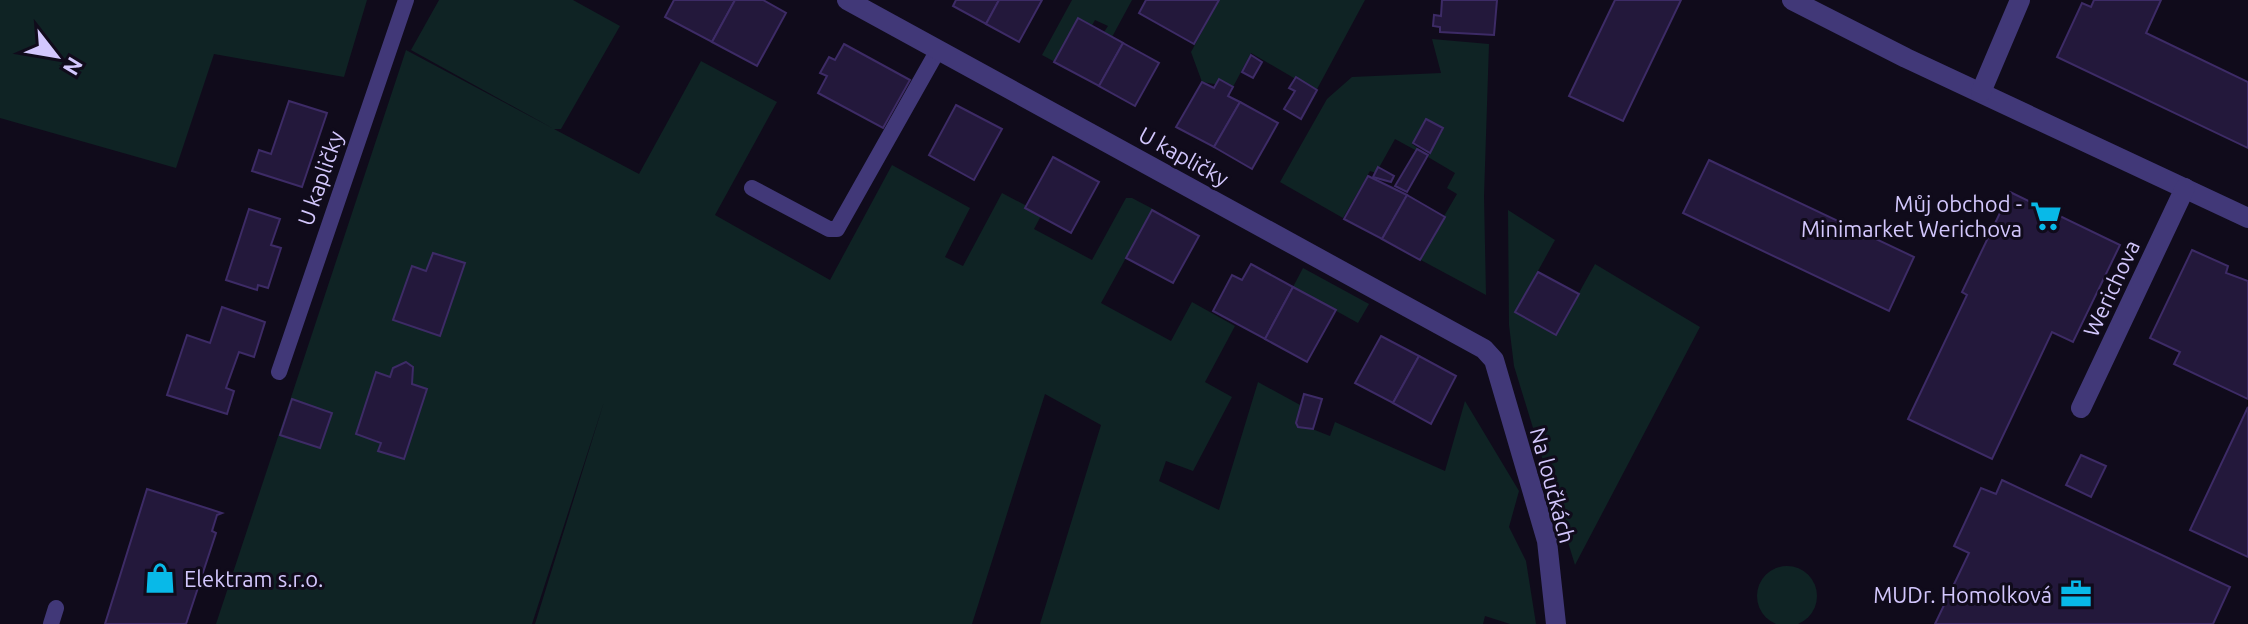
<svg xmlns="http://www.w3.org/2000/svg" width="2248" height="624" viewBox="0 0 2248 624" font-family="Ubuntu,sans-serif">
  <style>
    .green { fill: #0f2324 }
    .building { fill: #23183b; stroke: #3d2b66; stroke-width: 2 }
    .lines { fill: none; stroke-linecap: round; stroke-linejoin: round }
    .service { stroke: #413878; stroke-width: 16 }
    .minor { stroke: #413878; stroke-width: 20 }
    .labels { text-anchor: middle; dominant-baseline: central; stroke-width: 6; stroke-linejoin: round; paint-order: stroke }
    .street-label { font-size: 22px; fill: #d3c7fd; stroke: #100b1b }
    .poi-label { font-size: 22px; fill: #d3c7fd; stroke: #100b1b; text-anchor: end }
  </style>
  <rect width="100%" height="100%" fill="#100b1b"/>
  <g class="green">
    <polygon points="0,0 367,0 344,77 214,54 176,168 0,118"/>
    <polygon points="439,0 573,0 620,26 561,129 554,129 639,174 701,61 777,102 715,215 830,280 892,165 970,208 945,257 963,266 1002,193 1042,214 1034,229 1092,260 1126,198 1132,198 1153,209 1101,303 1171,341 1192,302 1235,326 1205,382 1232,397 1193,471 1166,461 1159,481 1219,510 1258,382 1302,406 1297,423 1330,436 1335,422 1445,471 1465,401 1519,491 1509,527 1526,561 1536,624 1510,624 1485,616 1483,624 1040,624 1101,425 1045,394 972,624 535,624 604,402 532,624 216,624 406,50 554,129 411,50"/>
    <polygon points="1072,0 1132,0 1112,37 1104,32 1108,26 1095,20 1068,69 1042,55"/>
    <polygon points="1219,0 1365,0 1316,91 1251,53 1233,87 1202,82 1191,52"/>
    <polygon points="1432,39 1489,44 1484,196 1486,295 1419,259 1457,194 1447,188 1455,173 1428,157 1443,130 1427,121 1412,144 1419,149 1417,151 1395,139 1376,173 1370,171 1343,218 1280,182 1327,99 1352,77 1441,73"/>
    <polygon points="1508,210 1555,240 1516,311 1556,334 1595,264 1700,327 1575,565 1514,366 1509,325"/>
    <polygon points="1303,268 1369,304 1358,323 1293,287"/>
    <circle cx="1787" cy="596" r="30"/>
  </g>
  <g class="building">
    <polygon points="674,0 735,0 712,42 665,17"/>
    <polygon points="735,0 763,0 786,13 757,66 712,42"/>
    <polygon points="956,0 999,0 986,24 953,6"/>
    <polygon points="999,0 1042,0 1019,42 986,24"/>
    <polygon points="1146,0 1219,0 1194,44 1139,13"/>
    <polygon points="1442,0 1497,0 1494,35 1440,32 1440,27 1433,26 1434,15 1441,16"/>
    <polygon points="1615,0 1681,0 1623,121 1569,96"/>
    <polygon points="2094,0 2161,0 2146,33 2248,82 2248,148 2057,57 2082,3 2091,7"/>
    <polygon points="1078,18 1123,43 1099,86 1054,62"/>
    <polygon points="1123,43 1159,63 1135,106 1099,86"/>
    <polygon points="844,44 910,80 883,128 818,93 827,76 820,73 829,57 835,60"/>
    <polygon points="1251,55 1262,62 1253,78 1242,72"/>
    <polygon points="1296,77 1317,90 1301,119 1284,109 1295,91 1289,88"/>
    <polygon points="1219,79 1233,87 1228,96 1240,102 1214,147 1176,127 1202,82 1214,88"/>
    <polygon points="289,101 327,113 302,187 252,171 259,150 271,154"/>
    <polygon points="1240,102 1278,123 1252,169 1214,147"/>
    <polygon points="956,105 1002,129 974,180 929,155"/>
    <polygon points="1426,119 1443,128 1430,153 1413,143"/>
    <polygon points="1417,149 1428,155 1407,192 1395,186"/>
    <polygon points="1053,157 1099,182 1071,233 1025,208"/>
    <polygon points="1709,160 1914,257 1889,311 1683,213"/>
    <polygon points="1378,167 1394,176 1391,182 1373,177"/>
    <polygon points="1368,176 1407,195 1382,239 1344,219"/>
    <polygon points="2010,192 2120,245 2073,342 2052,332 1992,459 1908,419 1967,295 1962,292"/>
    <polygon points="1407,195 1445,217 1420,260 1382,239"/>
    <polygon points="249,209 280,219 271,245 281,248 268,288 258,285 257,290 226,280"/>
    <polygon points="1152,210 1199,236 1173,283 1126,258"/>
    <polygon points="2192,250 2228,266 2226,273 2248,281 2248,399 2174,364 2180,352 2150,338"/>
    <polygon points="433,253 465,263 440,336 393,320 412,266 426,271"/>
    <polygon points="1251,264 1293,287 1265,339 1213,311 1232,275 1242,280"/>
    <polygon points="1538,272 1579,294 1556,335 1515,312"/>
    <polygon points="1293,287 1336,310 1307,362 1265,339"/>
    <polygon points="222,307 265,322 254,357 239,352 226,388 234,391 227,414 167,395 187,335 210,343"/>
    <polygon points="1381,336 1419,356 1393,403 1355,383"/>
    <polygon points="1419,356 1456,376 1431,424 1393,403"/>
    <polygon points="406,362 413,367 412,384 427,389 404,459 378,451 381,443 356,434 376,372 390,377 393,368"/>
    <polygon points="1304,394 1322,399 1313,429 1298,427 1296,423"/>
    <polygon points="292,399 332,413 320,448 280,435"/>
    <polygon points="2248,407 2248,557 2190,530"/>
    <polygon points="2081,455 2106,466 2091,497 2066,485"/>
    <polygon points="2002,480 2230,587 2213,624 1935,624 1969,553 1954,546 1981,488 1996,494"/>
    <polygon points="147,489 222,513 217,515 212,531 216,533 186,624 105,624"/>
  </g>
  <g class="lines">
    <g class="service">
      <polyline points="752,188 829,229 837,229 938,50"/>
      <polyline points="279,372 406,0"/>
      <polyline points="51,624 56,608"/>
    </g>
    <g class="minor">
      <polyline points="847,0 1484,349 1494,360 1547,541 1556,624"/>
      <polyline points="1792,0 1906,58 2248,218"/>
      <polyline points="1981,92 2020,0"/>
      <polyline points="2081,408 2185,188"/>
    </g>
  </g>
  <defs>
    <symbol id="supermarket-bare" viewBox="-9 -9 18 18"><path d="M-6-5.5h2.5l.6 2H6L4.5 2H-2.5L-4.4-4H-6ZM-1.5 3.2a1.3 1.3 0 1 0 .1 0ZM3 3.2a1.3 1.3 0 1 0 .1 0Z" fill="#08b9e8" stroke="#100b1b" stroke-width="2.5" paint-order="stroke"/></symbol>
    <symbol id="shop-bare" viewBox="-9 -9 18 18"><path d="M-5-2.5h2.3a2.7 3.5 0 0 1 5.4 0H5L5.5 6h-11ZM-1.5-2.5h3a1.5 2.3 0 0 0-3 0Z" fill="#08b9e8" stroke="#100b1b" stroke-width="2.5" paint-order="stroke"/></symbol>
    <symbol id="office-bare" viewBox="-9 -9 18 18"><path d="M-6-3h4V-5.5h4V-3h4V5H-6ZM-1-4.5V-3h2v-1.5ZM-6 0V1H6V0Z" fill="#08b9e8" stroke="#100b1b" stroke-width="2.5" paint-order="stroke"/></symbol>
  </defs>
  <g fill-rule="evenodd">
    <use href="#supermarket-bare" x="2024" y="194" width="44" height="44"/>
    <use href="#shop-bare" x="138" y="556" width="44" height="44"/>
    <use href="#office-bare" x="2054" y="572" width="44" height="44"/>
  </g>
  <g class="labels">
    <g class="street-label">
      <text transform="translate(1184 156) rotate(29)">U kapličky</text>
      <text transform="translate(320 178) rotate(-71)">U kapličky</text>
      <text transform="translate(2111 288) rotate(-65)">Werichova</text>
      <text transform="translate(1553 485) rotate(75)">Na loučkách</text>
    </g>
    <g class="poi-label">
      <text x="2022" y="203">Můj obchod -<tspan x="2022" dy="25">Minimarket Werichova</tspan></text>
      <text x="184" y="578" text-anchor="start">Elektram s.r.o.</text>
      <text x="2052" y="594">MUDr. Homolková</text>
    </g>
  </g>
  <g transform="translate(56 56) rotate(121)" stroke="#100b1b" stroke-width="6" paint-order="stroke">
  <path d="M0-6L14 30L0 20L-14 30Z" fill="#d3c7fd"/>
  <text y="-12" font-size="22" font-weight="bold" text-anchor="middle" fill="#d3c7fd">N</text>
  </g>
</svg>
